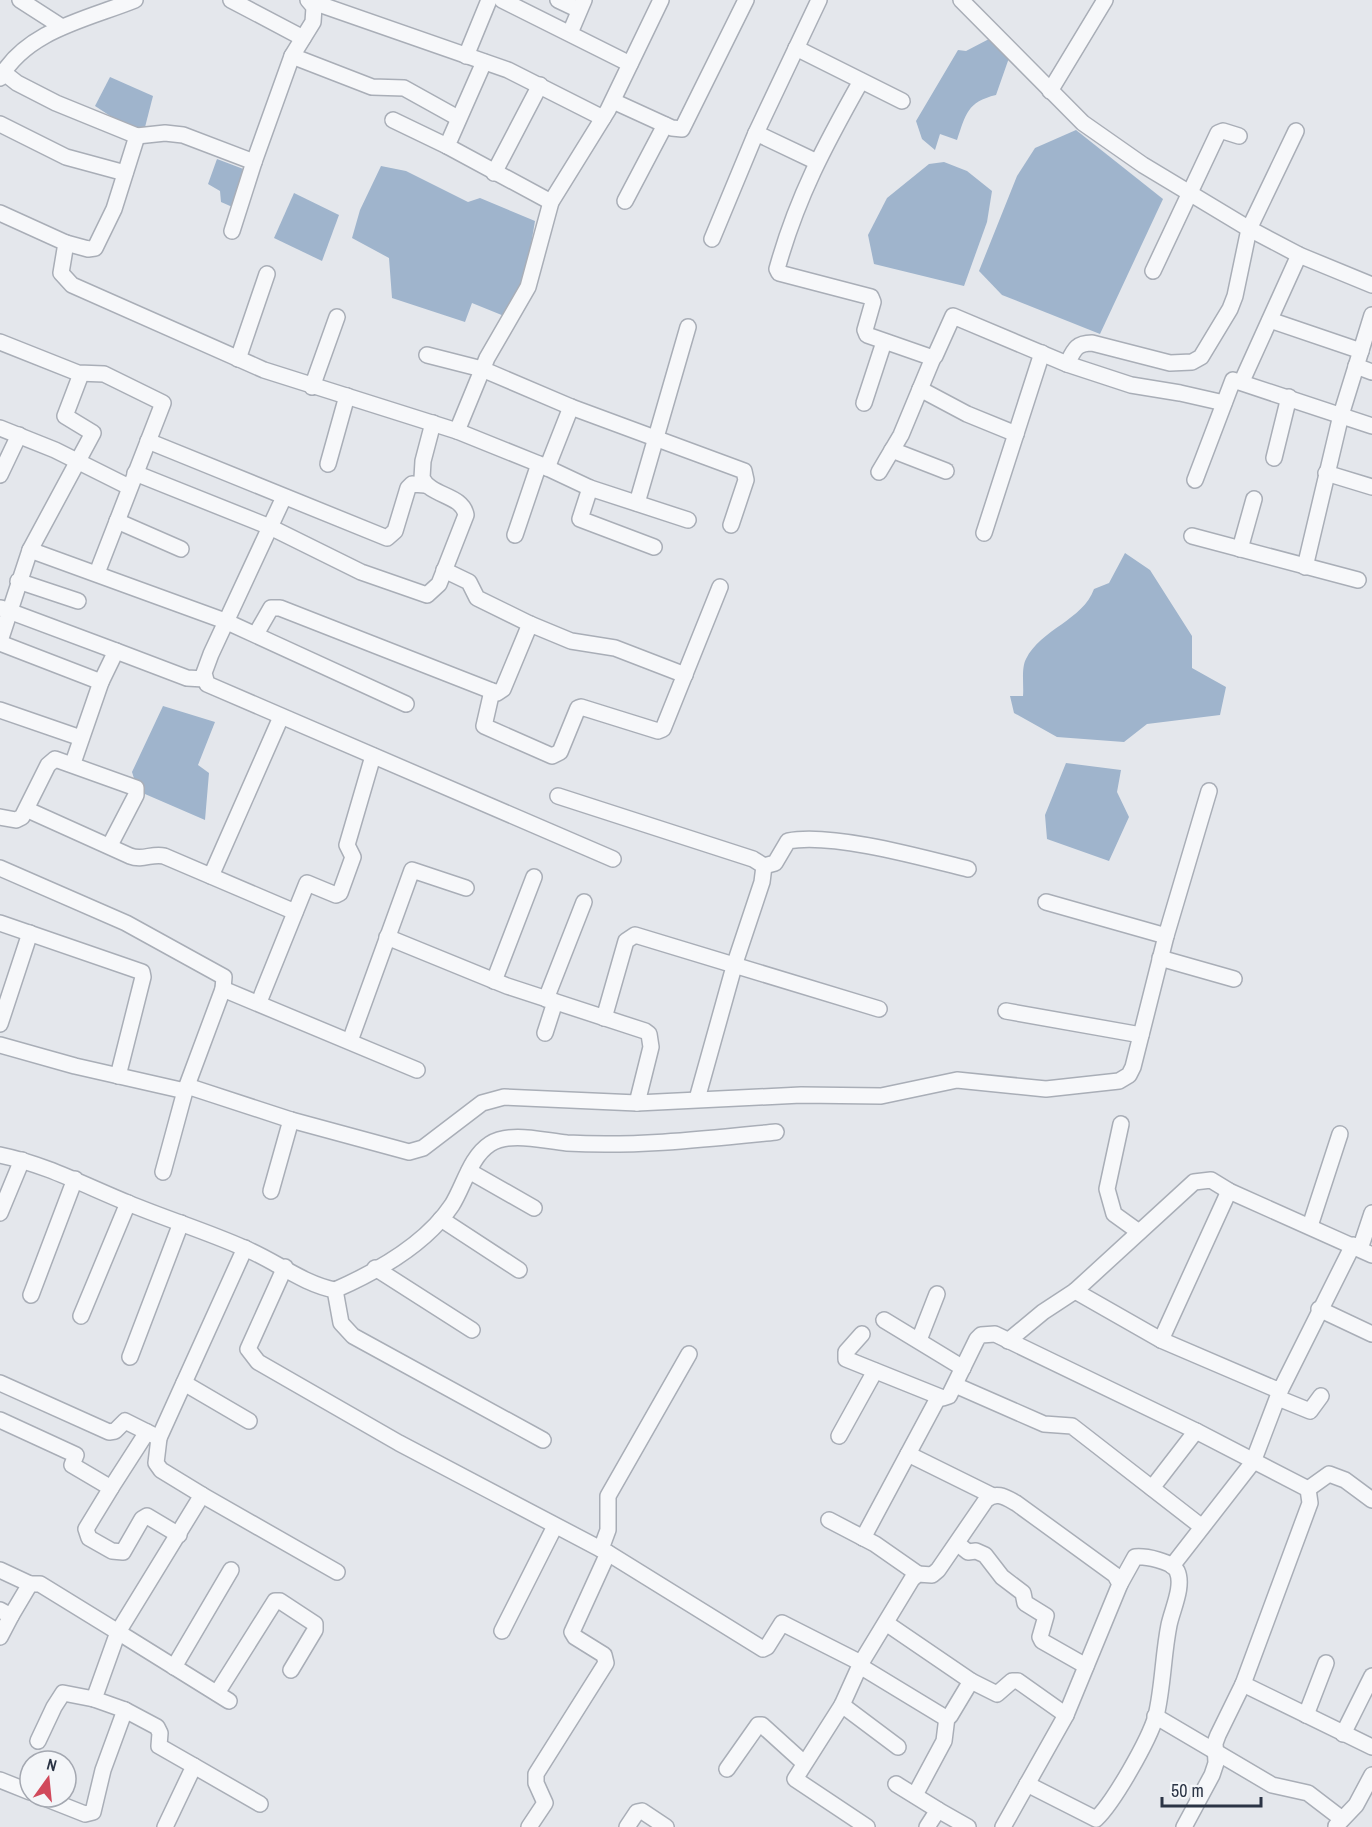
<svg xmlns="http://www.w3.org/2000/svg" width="1372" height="1827" viewBox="0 0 1372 1827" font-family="'Archivo Narrow',sans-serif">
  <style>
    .water { fill: #9fb4cc }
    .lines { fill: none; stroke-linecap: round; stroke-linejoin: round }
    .minor-casing { stroke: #a9aeb7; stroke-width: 18 }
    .minor { stroke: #f7f8fa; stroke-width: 15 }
  </style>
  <rect width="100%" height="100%" fill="#e4e7ec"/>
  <g class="water">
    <path d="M 989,39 L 1009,58 L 996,95 C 967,102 966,114 957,140 L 940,134 L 935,150 L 922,139 L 916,121 L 958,50 L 966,51 Z"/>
    <polygon points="110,77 153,96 144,131 124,125 95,106"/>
    <polygon points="1076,130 1163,199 1100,334 1002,295 979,271 1017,176 1035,148"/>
    <polygon points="217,159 246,170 237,209 221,202 220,191 208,184"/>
    <polygon points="944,162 967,171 992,191 987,222 964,286 874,264 868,235 887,198 929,164"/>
    <polygon points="381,166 406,171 468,202 480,198 535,221 527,269 509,318 472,303 465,322 392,298 389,258 352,238 360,210"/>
    <polygon points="294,193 339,215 322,261 274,238"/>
    <path d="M 1125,553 L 1150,570 L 1192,636 L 1192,668 L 1226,687 L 1220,715 L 1147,724 L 1124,742 L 1057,737 L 1014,713 L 1010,696 L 1023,696 C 1024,686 1021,668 1026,659 C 1041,629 1083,620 1094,589 L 1109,583 Z"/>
    <polygon points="163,706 215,722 198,765 209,773 205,820 138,791 132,772"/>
    <polygon points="1066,763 1121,770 1117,792 1129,817 1109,861 1047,839 1045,815"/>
  </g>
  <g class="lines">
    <defs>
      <g id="minor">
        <polyline points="20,0 62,27"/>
        <polyline points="231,0 303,38"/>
        <polyline points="502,0 630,64"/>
        <polyline points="558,0 579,10"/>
        <polyline points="961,0 1083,123 1143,165 1246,227 1299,255 1372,285"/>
        <polyline points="310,1 508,70 603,118"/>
        <polyline points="570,33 584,0"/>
        <polyline points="796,48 902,101"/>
        <polyline points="292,56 372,87 404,88 458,118"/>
        <polyline points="466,56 489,0"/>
        <polyline points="484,62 447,146 551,202"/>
        <polyline points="3,72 17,83 56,103 137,136 165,133 183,135 254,162 232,231"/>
        <path d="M 0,78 C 27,30 88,19 135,0"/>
        <path d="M 861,81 C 825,145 797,197 777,269 L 779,273 L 871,297 L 873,302 L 865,330 L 867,335 L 933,358 L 935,356 L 953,316 L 1067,364 L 1131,385 L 1180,393 L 1224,403"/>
        <polyline points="1050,91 1105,0"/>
        <polyline points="613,101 672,128 682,129 746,0"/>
        <polyline points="393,120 447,146"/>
        <polyline points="0,124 66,157 125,173"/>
        <polyline points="756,133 817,162"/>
        <polyline points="254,162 292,56 313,22 314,7 308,0"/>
        <polyline points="494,173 540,85"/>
        <polyline points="625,201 665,125"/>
        <polyline points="0,213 66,243 61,273 72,285 264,370 457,431 539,464 590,488 688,520"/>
        <polyline points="712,239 756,133 819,0"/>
        <polyline points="66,243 88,249 95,248 114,209 137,136"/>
        <polyline points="1153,271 1218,133 1223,131 1239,136"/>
        <polyline points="1270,320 1361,351"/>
        <polyline points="0,342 78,373 104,374 163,403 97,573"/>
        <polyline points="427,355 482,369 571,407 744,471 746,480 731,525"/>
        <polyline points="238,359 267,274"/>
        <path d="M 1067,364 C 1074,350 1076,343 1092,343 L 1170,363 L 1192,362 L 1201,357 L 1230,309 L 1235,296 L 1249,229 L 1296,131"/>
        <polyline points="1356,366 1372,372"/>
        <polyline points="1242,381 1299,255"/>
        <polyline points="312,387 337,317"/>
        <polyline points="920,389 967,414 1016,434"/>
        <polyline points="864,403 884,342"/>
        <polyline points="0,428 55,450 129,487"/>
        <polyline points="457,431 487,358 528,287 551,202 608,110 661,0"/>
        <polyline points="148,441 387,538 395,531 408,488 412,484 425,485"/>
        <polyline points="892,450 946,471"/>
        <polyline points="1274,458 1289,397"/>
        <polyline points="328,464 347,396"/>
        <polyline points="547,468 571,407"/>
        <polyline points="879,472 901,435 933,358"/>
        <path d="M 135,473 L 270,527 L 361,572 L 427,595 L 439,584 L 466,515 C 462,494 431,497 422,478 L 423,461 L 433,423"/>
        <polyline points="1326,473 1372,487"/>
        <polyline points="0,475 19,435"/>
        <polyline points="1195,480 1233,380 1372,426"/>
        <polyline points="590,488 580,519 654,547"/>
        <polyline points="284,497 211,654 204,673 207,684 613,859"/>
        <polyline points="637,503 688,327"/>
        <polyline points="117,521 181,549"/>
        <polyline points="984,533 1042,353"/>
        <polyline points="515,535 539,464"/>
        <polyline points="1192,536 1358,580"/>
        <polyline points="1240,549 1254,499"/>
        <polyline points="30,550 225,621 406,704"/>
        <polyline points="1305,567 1341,415 1372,315"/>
        <polyline points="444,570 469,582 477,598 530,624 571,641 615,648 685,675"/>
        <polyline points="18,581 78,601"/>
        <polyline points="1,608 116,651"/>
        <polyline points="256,634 271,608 280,608 497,693 503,689 530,624"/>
        <polyline points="0,641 30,550 93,433 65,416 81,374"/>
        <polyline points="0,643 101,682"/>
        <polyline points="492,691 484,726 552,756 560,752 578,708 581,707 658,731 663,729 720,587"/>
        <polyline points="0,710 81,738"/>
        <polyline points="73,763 101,682 116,651 187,678 204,679"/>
        <polyline points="558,796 753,859 764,866 762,882 735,963 697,1099"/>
        <path d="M 28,810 L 130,856 C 143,861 152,853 164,856 L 295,912"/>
        <polyline points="0,817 16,820 22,817 48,765 55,759 136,788 136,795 110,845"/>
        <path d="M 764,866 L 775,863 L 788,841 C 831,832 924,858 968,869"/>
        <polyline points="0,868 126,923 224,977 223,989 185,1091 163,1172"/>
        <polyline points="211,876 281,717"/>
        <polyline points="1046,902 1166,936"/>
        <polyline points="0,923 142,972 143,977 118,1076"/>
        <polyline points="387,937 507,986 645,1031 649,1034 651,1047 637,1103"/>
        <polyline points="1160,958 1234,979"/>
        <polyline points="494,981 534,877"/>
        <polyline points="223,989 417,1070"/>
        <polyline points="546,999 584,902"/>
        <polyline points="259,1002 307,883 336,895 340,893 353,857 347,845 373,756"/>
        <polyline points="1006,1011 1141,1035"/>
        <polyline points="604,1018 626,941 635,935 879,1009"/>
        <polyline points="0,1024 30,933"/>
        <polyline points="545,1033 555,1002"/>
        <polyline points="350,1041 412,870 466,888"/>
        <polyline points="0,1045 75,1066 185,1091"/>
        <polyline points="187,1086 291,1120 409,1152 423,1148 482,1103 504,1097 637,1103 801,1095 881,1096 957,1080 1046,1089 1119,1081 1129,1075 1133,1067 1166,936 1209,791"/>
        <polyline points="1121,1124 1107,1189 1114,1214 1139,1232"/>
        <path d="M 0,1155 C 45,1164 86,1186 128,1203 C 166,1219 206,1231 244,1248 C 274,1260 303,1284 335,1290 C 376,1272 426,1244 452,1205 C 464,1186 470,1157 490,1144 C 510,1131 544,1141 567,1143 C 637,1147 706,1139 776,1132"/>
        <polyline points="469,1171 534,1208"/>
        <polyline points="271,1191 291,1120"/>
        <polyline points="0,1213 22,1160"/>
        <polyline points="441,1219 519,1270"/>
        <polyline points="1310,1226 1340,1134"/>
        <polyline points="1360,1249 1372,1213"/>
        <polyline points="285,1267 248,1349 258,1362 399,1443 608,1553 763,1649 767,1647 782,1623 861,1663"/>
        <polyline points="375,1268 472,1330"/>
        <polyline points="335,1290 341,1323 353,1336 543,1440"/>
        <polyline points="1075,1291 1161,1340 1280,1391 1353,1245"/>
        <polyline points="31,1295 75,1179"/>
        <polyline points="1319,1309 1372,1334"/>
        <polyline points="81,1316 128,1203"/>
        <polyline points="884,1320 963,1368"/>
        <polyline points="862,1334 846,1352 846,1359 943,1398 949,1396 977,1339 981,1335 995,1334 1196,1431 1308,1489 1310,1503 1243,1684 1218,1735 1215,1743 1216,1763 1212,1775 1184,1827"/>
        <polyline points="919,1340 937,1294"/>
        <polyline points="1161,1340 1229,1191"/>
        <polyline points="1008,1341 1043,1312 1075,1291 1194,1182 1211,1180 1229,1191 1372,1255"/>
        <polyline points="130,1357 181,1223"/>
        <polyline points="0,1383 109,1432 115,1431 125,1421 159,1438"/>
        <polyline points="184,1383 249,1421"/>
        <polyline points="955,1385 1044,1424 1072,1426 1202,1527"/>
        <polyline points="1278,1398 1310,1411 1321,1396"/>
        <polyline points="0,1420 76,1455 72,1465 111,1488 86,1529 89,1538 112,1551 123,1552 142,1519 147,1516 179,1535"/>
        <polyline points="839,1436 875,1371"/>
        <polyline points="908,1454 991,1495"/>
        <polyline points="111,1488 147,1432"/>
        <polyline points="1152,1488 1196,1431"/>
        <polyline points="1308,1489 1329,1474 1345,1480 1372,1500"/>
        <polyline points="202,1495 337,1572"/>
        <polyline points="829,1520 875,1544 918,1574"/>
        <polyline points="863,1538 938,1398"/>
        <polyline points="958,1544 968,1552 976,1551 985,1555 1002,1577 1023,1593 1025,1603 1046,1616 1040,1637 1042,1641 1086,1666"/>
        <polyline points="601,1549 608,1530 608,1496 689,1354"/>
        <polyline points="1172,1566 1253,1462 1280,1391"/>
        <polyline points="0,1570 30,1584"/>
        <polyline points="0,1610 11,1616 30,1584 40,1584 118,1632 94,1699 125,1710 103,1770 93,1812 85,1814 42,1797"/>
        <polyline points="502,1631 555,1526"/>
        <polyline points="0,1637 11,1616"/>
        <polyline points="860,1666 944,1717 950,1716 971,1681 886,1623"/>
        <polyline points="174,1667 231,1570"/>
        <polyline points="971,1681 997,1694 1012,1681 1018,1681 1066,1715"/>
        <polyline points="1243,1684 1372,1747"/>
        <polyline points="217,1693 275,1601 280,1601 315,1624 315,1630 291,1670"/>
        <polyline points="229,1701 118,1632 202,1495 161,1470 156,1463 159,1438 245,1248"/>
        <polyline points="842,1705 898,1747"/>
        <polyline points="125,1710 157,1727 160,1733 159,1746 194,1766 165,1827"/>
        <polyline points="1306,1715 1326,1663"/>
        <polyline points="1155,1716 1272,1785 1308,1793 1342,1819"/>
        <polyline points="1343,1734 1372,1676"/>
        <polyline points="38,1741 54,1707 63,1693 94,1699"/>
        <polyline points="194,1766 260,1804"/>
        <polyline points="727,1769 758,1725 762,1725 804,1763"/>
        <polyline points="0,1780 30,1792"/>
        <polyline points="896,1784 938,1810"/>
        <path d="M 1027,1784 L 1096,1819 C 1114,1802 1149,1740 1156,1716 C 1163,1687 1163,1655 1169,1625 C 1172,1610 1184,1586 1177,1571 C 1172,1561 1145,1556 1135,1557 L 1120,1584"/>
        <polyline points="915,1795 944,1741 947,1717"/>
        <polyline points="1336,1826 1356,1805 1372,1775"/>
        <polyline points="529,1827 545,1803 536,1783 536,1774 606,1663 604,1655 575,1637 572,1632 608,1553"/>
        <polyline points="627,1827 637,1812 642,1811 666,1827"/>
        <path d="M 867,1827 L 795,1779 L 842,1705 L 861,1663 L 912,1579 L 918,1574 L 932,1575 L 938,1570 L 986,1500 C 996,1491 1005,1497 1016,1503 L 1115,1575 L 1120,1584 L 1066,1715 L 1003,1827"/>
        <polyline points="927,1827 938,1810 968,1827"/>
      </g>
    </defs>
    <use href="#minor" class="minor-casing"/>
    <use href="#minor" class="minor"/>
  </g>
  <g transform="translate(48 1779) rotate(15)"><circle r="28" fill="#f4f6f9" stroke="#a4a8b1" stroke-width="1.5"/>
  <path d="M0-4.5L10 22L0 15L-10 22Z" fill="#d1495b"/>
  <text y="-9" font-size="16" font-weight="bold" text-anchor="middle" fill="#2b3445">N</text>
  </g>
  <path d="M1162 1797v9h99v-9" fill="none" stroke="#2b3445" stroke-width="3"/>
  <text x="1171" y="1797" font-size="18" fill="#2b3445" stroke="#f4f6f9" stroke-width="4.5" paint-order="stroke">50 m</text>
</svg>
